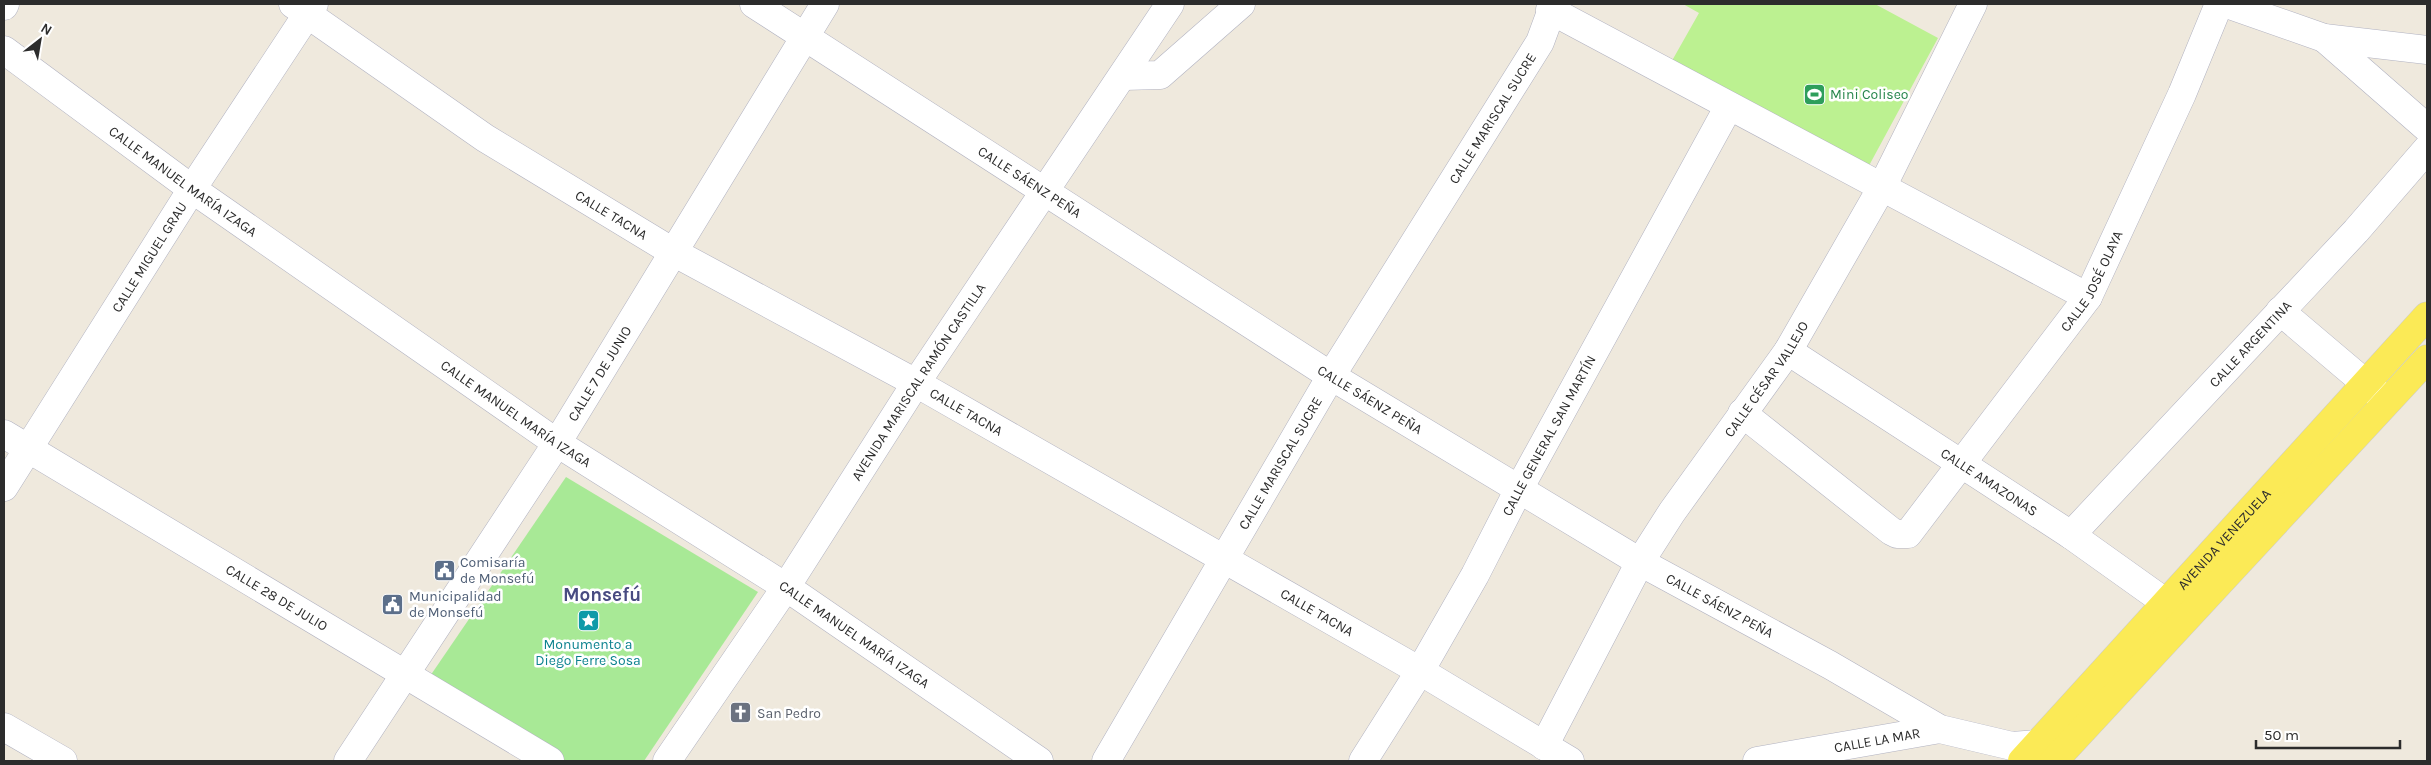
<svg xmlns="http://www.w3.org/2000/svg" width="2431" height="765" viewBox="0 0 2431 765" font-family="Karla,sans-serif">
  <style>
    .green { fill: #a8e996 }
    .pitch { fill: #bcf191 }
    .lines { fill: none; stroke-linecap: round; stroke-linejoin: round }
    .minor-casing { stroke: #b1b2c1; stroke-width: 29 }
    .major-casing { stroke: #ccc; stroke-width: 29 }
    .minor { stroke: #fff; stroke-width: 28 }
    .major { stroke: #fbea56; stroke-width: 28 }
    .labels { text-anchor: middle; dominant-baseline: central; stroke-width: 5; stroke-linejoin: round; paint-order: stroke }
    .leisure-label { font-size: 14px; fill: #27864d; stroke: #fff; text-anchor: start }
    .street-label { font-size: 14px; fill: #2c2c2c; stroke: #fff }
    .service-label { font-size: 14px; fill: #4e5e75; stroke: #fff; text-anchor: start }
    .culture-label { font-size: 14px; fill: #0d838f; stroke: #fff }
    .worship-label { font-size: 14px; fill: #5b616d; stroke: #fff; text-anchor: start }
    .district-label { font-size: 19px; font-weight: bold; fill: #484b81; stroke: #fff }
  </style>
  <rect width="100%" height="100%" fill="#efe9dd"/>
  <polygon class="green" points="566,477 758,592 644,761 552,761 426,682"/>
  <polygon class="pitch" points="1683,4 1875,4 1938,38 1865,173 1669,66 1699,13"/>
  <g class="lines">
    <defs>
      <g id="minor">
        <path id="s1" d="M 293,4 L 485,138 L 673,252 L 916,383 L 1420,671 L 1570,761"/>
        <path id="s2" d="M 754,4 L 1331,376 L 1640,562 L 1830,665 L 1940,729 L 2012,746 L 2037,744 L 2054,753"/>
        <polyline points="2227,4 2324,38 2427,50"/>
        <polyline points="4,6 5,4"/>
        <polyline points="1550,10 2088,297"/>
        <polyline points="2324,38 2427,128"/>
        <path id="s3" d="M 4,50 L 192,189 L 557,443 L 786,587 L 1039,761"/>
        <polyline points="1124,76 1160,75 1241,4"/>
        <polyline points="2280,311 2384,399"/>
        <path id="s4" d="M 1788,351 L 2071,535 L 2186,617"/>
        <path id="s5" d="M 1742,413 L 1891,531 L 1897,534 L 1908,534 L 2088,297 L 2182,94 L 2219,4"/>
        <path id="s6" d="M 4,434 L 550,761"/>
        <path id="s7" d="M 4,487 L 192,189 L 314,4"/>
        <path id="s8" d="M 2071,535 L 2356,231 L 2427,149"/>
        <polyline points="4,727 63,761"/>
        <path id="s9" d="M 1544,746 L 1640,562 L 1672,512 L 1788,351 L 1882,187 L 1973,4"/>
        <path id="s10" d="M 348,761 L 557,443 L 825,4"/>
        <path id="s11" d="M 667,761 L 786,587 L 916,383 L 1170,4"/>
        <path id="s12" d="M 1106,761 L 1331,376 L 1540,42 L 1554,4"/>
        <path id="s13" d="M 1363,761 L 1420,671 L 1475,575 L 1519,489 L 1729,106"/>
        <path id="s14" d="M 1757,761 L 1940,729"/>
      </g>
      <g id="major">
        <path id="s15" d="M 2022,761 L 2427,316"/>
        <polyline points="2054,761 2427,359"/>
      </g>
    </defs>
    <use href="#minor" class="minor-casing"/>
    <use href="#major" class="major-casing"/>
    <use href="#minor" class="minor"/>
    <use href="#major" class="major"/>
  </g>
  <defs>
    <symbol id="stadium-square" viewBox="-11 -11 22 22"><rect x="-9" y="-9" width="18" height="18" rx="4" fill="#2e9e5b" stroke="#fff"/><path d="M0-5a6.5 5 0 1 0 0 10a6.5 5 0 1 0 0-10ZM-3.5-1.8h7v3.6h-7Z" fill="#fff"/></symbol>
    <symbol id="civic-square" viewBox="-11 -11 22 22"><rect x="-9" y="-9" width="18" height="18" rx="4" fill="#5c6f8a" stroke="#fff"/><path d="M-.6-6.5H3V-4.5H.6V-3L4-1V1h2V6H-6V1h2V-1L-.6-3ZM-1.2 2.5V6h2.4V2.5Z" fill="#fff"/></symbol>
    <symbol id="sight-square" viewBox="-11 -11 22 22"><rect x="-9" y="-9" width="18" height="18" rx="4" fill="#0f9aa8" stroke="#fff"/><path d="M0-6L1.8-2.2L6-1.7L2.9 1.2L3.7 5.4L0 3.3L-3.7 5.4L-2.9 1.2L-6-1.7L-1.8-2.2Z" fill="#fff"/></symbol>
    <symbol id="church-square" viewBox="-11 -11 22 22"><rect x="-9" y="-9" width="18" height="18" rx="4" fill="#6b7280" stroke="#fff"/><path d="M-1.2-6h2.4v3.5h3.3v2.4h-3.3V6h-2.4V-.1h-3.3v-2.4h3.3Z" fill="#fff"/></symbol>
  </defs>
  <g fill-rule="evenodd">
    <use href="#stadium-square" x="1802" y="82" width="25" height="25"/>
    <use href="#civic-square" x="432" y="558" width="25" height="25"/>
    <use href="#civic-square" x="380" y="592" width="25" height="25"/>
    <use href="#sight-square" x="576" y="608" width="25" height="25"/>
    <use href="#church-square" x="728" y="700" width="25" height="25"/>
  </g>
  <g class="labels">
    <g class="leisure-label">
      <text x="1830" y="94">Mini Coliseo</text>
    </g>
    <g class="street-label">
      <text stroke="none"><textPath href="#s12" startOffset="750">CALLE MARISCAL SUCRE</textPath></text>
      <text stroke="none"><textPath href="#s2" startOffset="328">CALLE SÁENZ PEÑA</textPath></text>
      <text stroke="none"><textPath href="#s3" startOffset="222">CALLE MANUEL MARÍA IZAGA</textPath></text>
      <text stroke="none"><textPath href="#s1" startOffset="382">CALLE TACNA</textPath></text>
      <text stroke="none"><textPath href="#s7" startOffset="272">CALLE MIGUEL GRAU</textPath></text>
      <text stroke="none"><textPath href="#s5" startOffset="521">CALLE JOSÉ OLAYA</textPath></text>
      <text stroke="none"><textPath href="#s8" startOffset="262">CALLE ARGENTINA</textPath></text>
      <text stroke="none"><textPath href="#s10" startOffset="462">CALLE 7 DE JUNIO</textPath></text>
      <text stroke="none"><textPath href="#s9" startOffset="430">CALLE CÉSAR VALLEJO</textPath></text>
      <text stroke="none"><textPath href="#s11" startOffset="455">AVENIDA MARISCAL RAMÓN CASTILLA</textPath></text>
      <text stroke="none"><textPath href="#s2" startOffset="732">CALLE SÁENZ PEÑA</textPath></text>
      <text stroke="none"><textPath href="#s1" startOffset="788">CALLE TACNA</textPath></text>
      <text stroke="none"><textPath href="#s3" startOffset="628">CALLE MANUEL MARÍA IZAGA</textPath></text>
      <text stroke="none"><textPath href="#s13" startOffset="375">CALLE GENERAL SAN MARTÍN</textPath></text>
      <text stroke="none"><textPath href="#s12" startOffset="345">CALLE MARISCAL SUCRE</textPath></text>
      <text stroke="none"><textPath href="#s4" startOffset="240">CALLE AMAZONAS</textPath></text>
      <text stroke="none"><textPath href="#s15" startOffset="300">AVENIDA VENEZUELA</textPath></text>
      <text stroke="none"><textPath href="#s6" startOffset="318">CALLE 28 DE JULIO</textPath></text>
      <text stroke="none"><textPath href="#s2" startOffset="1138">CALLE SÁENZ PEÑA</textPath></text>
      <text stroke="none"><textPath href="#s1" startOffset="1192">CALLE TACNA</textPath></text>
      <text stroke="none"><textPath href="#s3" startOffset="1032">CALLE MANUEL MARÍA IZAGA</textPath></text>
      <text stroke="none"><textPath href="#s14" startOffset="122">CALLE LA MAR</textPath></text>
    </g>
    <g class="service-label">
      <text x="460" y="562">Comisaría<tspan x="460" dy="16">de Monsefú</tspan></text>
      <text x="409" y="596">Municipalidad<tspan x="409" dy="16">de Monsefú</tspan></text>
    </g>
    <g class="culture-label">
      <text x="588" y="644">Monumento a<tspan x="588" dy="16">Diego Ferre Sosa</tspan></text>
    </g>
    <g class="worship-label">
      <text x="757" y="713">San Pedro</text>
    </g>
    <g class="district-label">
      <text x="602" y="595">Monsefú</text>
    </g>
  </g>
  <rect width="2431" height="765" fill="none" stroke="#2c2c2c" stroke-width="10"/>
  <g transform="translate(40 40) rotate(31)" stroke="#ffffff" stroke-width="4" paint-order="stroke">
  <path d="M0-4L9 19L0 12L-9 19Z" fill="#2c2c2c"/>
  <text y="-8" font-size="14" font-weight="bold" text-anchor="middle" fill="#2c2c2c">N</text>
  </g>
  <path d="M2256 740v8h144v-8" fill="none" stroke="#2c2c2c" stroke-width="2.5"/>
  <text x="2264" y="740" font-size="15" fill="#2c2c2c" stroke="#ffffff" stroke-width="4" paint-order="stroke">50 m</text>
</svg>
